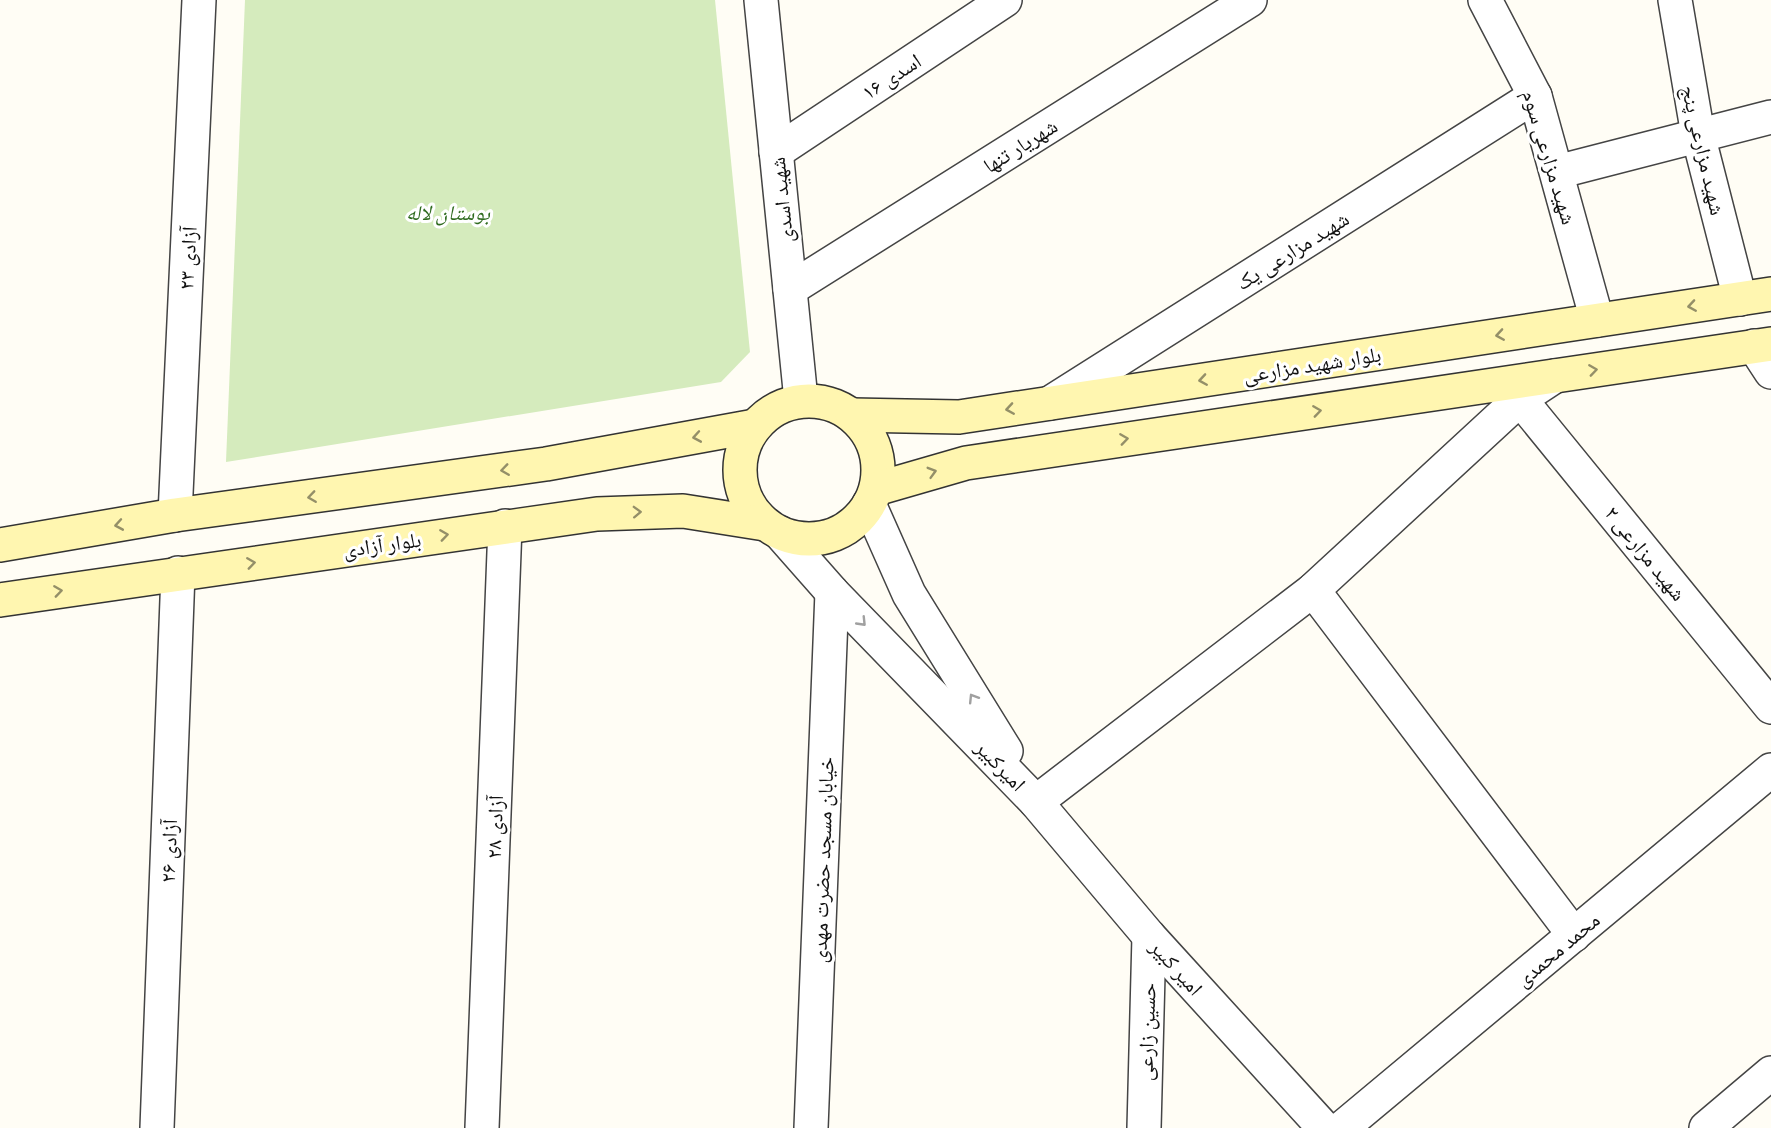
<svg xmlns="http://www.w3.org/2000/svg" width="1771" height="1128" viewBox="0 0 1771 1128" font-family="'IBM Plex Serif','Noto Naskh Arabic',serif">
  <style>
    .green { fill: #d5ebbd }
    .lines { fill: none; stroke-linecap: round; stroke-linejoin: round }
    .minor-casing { stroke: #444; stroke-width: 36 }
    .tertiary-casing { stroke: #444; stroke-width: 36 }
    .secondary-casing { stroke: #333; stroke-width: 36 }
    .minor { stroke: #fff; stroke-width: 33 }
    .tertiary { stroke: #fff; stroke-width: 33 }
    .secondary { stroke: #fff6b0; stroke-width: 33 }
    .oneway { stroke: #948f68 }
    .oneway2 { stroke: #a0a0a0 }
    .labels { text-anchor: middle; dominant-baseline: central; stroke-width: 6; stroke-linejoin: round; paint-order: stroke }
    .street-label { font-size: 21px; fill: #111; stroke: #fff }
    .park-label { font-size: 21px; font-style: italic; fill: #2f6b1f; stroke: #fff }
  </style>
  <rect width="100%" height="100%" fill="#fffdf5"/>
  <polygon class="green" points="245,0 715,0 750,352 721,382 226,462"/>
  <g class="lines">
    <defs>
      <g id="minor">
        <polyline points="1485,0 1535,96 1597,320"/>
        <polyline points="1675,0 1698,135 1740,299"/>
        <polyline points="776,152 1005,0"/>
        <polyline points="1557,172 1771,117"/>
        <polyline points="790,289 1250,0"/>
        <polyline points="1754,346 1771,372"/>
        <polyline points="1520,399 1771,707"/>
        <polyline points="1050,403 1535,96"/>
        <polyline points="175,515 199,0"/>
        <polyline points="1313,590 1574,935"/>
        <polyline points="1036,802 1313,590 1520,399 1555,376"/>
        <polyline points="157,1128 178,573"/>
        <polyline points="482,1128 505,526"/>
        <polyline points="811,1128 832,592"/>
        <polyline points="1144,1128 1149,936"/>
        <polyline points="1342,1128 1771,770"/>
        <polyline points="1706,1128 1771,1073"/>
      </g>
      <g id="tertiary">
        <polyline points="761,0 801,400"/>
        <polyline points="869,504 909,594 1006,751"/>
        <polyline points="780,533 832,592 1036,802 1149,936 1324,1128"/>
      </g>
      <g id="secondary">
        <circle cx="809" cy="470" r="69"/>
        <polyline points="852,415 959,417 1771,294"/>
        <polyline points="876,489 966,463 1771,344"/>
        <polyline points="0,545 175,515 546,464 755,426"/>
        <polyline points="0,600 597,514 683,511 765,524"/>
      </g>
    </defs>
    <use href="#minor" class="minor-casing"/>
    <use href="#tertiary" class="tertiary-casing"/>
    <use href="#secondary" class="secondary-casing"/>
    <use href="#minor" class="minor"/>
    <use href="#tertiary" class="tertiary"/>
    <use href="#secondary" class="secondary"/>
  </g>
  <defs><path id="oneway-chevron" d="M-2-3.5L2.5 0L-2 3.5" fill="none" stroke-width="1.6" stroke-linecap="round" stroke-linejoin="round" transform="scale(1.5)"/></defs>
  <g class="oneway">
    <use href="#oneway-chevron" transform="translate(1692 306) rotate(171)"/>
    <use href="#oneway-chevron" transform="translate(1500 335) rotate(171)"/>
    <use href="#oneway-chevron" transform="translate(1593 370) rotate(-8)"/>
    <use href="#oneway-chevron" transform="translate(1203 380) rotate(171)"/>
    <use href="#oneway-chevron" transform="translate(1010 409) rotate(171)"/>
    <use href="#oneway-chevron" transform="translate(1317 411) rotate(-8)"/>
    <use href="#oneway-chevron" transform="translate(697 437) rotate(170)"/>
    <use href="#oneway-chevron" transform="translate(1124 439) rotate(-8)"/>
    <use href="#oneway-chevron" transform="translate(505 470) rotate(172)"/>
    <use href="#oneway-chevron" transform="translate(932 472) rotate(-16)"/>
    <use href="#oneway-chevron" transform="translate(312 497) rotate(172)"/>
    <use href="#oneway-chevron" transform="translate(637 512) rotate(-2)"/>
    <use href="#oneway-chevron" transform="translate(119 525) rotate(170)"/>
    <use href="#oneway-chevron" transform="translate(444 535) rotate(-8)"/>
    <use href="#oneway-chevron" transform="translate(251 563) rotate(-8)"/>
    <use href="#oneway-chevron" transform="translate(58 591) rotate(-8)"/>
  </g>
  <g class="oneway2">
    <use href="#oneway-chevron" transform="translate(862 622) rotate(46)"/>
    <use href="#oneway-chevron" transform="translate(973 698) rotate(-122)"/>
  </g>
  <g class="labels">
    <g class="street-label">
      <text transform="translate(891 76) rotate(-33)">اسدی ۱۶</text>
      <text transform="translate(1020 145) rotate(-32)">شهریار تنها</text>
      <text transform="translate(1704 150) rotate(77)">شهید مزارعی پنج</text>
      <text transform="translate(1550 157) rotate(73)">شهید مزارعی سوم</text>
      <text transform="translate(781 200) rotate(-96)">شهید اسدی</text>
      <text transform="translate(1292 250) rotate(-32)">شهید مزارعی یک</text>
      <text transform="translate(187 258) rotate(-87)">آزادی ۲۳</text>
      <text transform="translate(1312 364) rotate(-9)">بلوار شهید مزارعی</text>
      <text transform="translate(382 544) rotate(-8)">بلوار آزادی</text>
      <text transform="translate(1646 553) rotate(51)">شهید مزارعی ۲</text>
      <text transform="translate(1001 765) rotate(46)">امیرکبیر</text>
      <text transform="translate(494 827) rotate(-88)">آزادی ۲۸</text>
      <text transform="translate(168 851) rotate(-88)">آزادی ۲۶</text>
      <text transform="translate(822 860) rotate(-88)">خیابان مسجد حضرت مهدی</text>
      <text transform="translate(1557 949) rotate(-40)">محمد محمدی</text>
      <text transform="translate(1177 967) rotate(48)">امیر کبیر</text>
      <text transform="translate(1146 1032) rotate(-88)">حسین زارعی</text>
    </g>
    <g class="park-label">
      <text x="448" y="212">بوستان لاله</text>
    </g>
  </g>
</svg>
